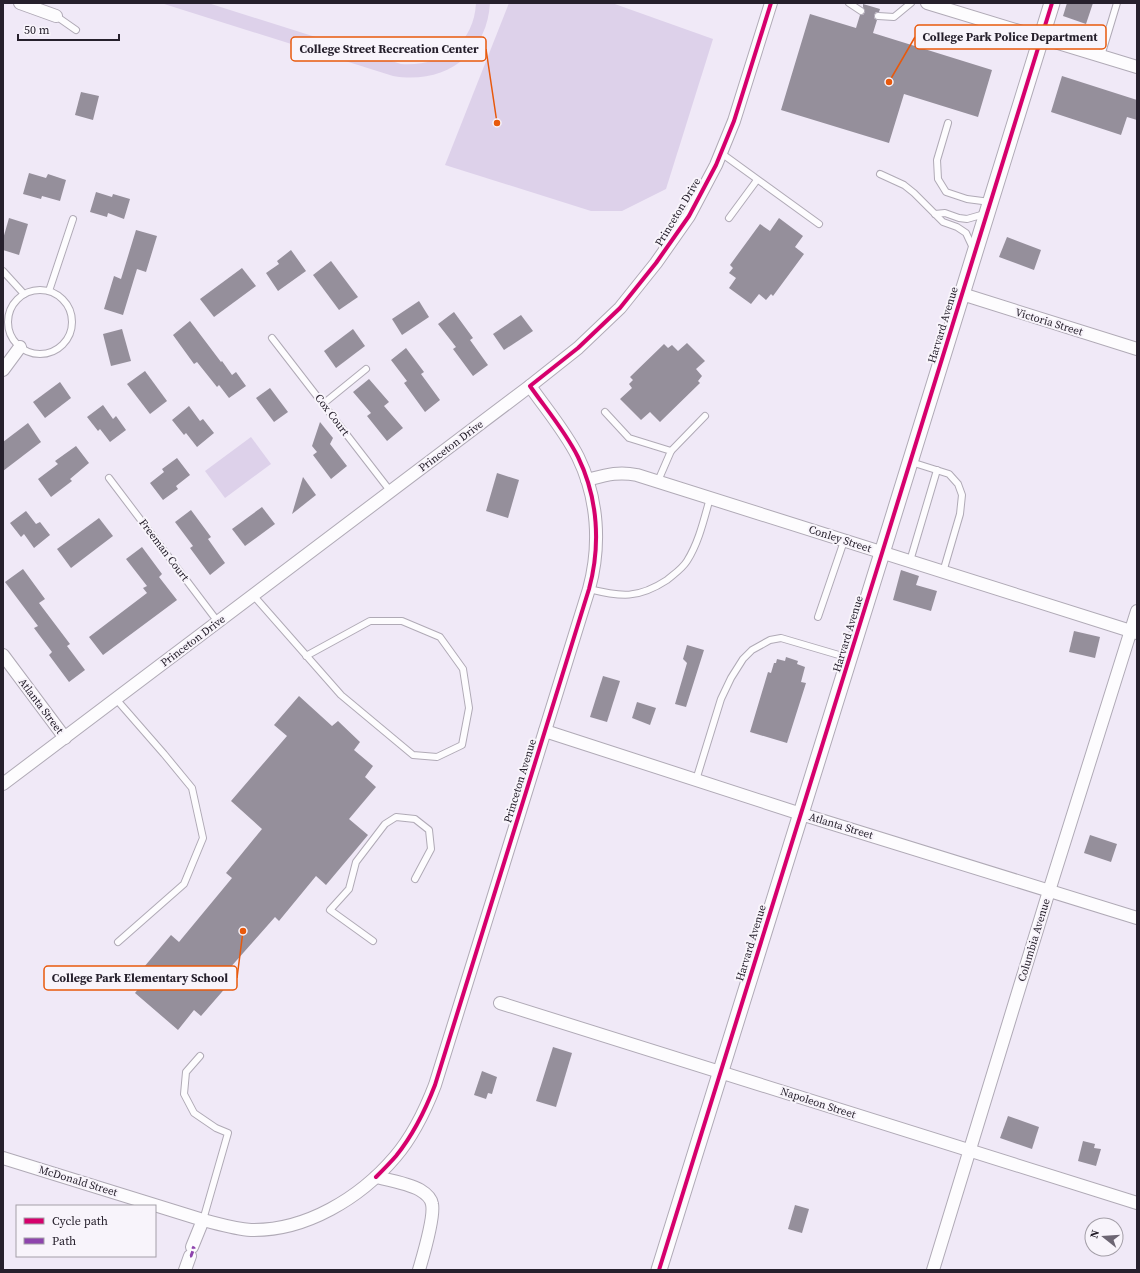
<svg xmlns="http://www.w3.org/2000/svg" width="1140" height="1273" viewBox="0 0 1140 1273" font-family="'Source Serif 4',serif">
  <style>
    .green { fill: #ddd1ea }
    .building { fill: #958f9b }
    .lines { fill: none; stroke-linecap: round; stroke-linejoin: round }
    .service-casing { stroke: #b0aab6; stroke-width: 8 }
    .minor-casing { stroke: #b0aab6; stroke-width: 14 }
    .tertiary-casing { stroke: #b0aab6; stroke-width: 17 }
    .service { stroke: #fdfcfe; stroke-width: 6 }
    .minor { stroke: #fdfcfe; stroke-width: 12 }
    .tertiary { stroke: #fdfcfe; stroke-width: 15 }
    .quiet { stroke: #8e44ad; stroke-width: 3; stroke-dasharray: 6 3; stroke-linecap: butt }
    .cycleway-casing { stroke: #f8f4fb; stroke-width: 6 }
    .cycleway { stroke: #d6006c; stroke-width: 4 }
    .labels { text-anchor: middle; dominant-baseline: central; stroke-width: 4; stroke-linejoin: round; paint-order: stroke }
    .street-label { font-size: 11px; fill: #26202c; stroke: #f8f4fb }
    .leader { fill: none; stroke: #e8590c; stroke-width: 1.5 }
    .callout-dot { fill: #e8590c; stroke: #f8f4fb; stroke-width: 1.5 }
    .callout { fill: #f8f4fb; stroke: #e8590c; stroke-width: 1.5 }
    .callout-label { font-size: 12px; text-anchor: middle; font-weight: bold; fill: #26202c }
  </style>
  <rect width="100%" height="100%" fill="#f0e9f7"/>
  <g class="green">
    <path d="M 161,3 L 208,3 L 401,64 C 440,67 474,45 476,3 L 490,3 C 487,56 443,85 393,76 Z"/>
    <polygon points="509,3 612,3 713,39 666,189 622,211 591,211 445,165"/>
    <polygon points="251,437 271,464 225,498 205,471"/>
  </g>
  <g class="building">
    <polygon points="1067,3 1093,3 1086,24 1063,16"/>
    <polygon points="863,4 880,9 879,12 876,12 874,15 874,18 877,20 873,33 992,70 978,117 904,94 889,143 781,110 810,14 856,28 860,15 863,15 865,12 863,7"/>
    <polygon points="1062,76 1137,100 1137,120 1127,117 1121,135 1051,112"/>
    <polygon points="81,92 99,96 93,120 75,115"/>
    <polygon points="29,173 46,178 48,174 66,180 60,201 42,196 41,199 23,194"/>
    <polygon points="96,192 112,197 113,194 130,199 124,219 108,213 107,217 90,212"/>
    <polygon points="9,218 28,224 19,255 3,250 3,239"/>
    <polygon points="779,218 803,236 795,247 804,254 773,296 771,294 766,300 759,294 751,304 729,288 736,278 729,273 733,268 730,265 760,224 770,231"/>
    <polygon points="136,230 157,236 146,272 137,269 123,315 104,309 114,276 121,279"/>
    <polygon points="1007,237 1041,250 1034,270 999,257"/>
    <polygon points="291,250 306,271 278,291 266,273 279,264 277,261"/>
    <polygon points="331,261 358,297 339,310 313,275"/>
    <polygon points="242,268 256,286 214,317 200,299"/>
    <polygon points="419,301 429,317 402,335 392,319"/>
    <polygon points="454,312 473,338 470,340 488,365 473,376 453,349 456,347 438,324"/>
    <polygon points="521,315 533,331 504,350 493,334"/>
    <polygon points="190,321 221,362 222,361 232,375 236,372 246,386 229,398 219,385 217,387 197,362 194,364 173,335"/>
    <polygon points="122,329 131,361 111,366 103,334"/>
    <polygon points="353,329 365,346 336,368 324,351"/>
    <polygon points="687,343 705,361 696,369 702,376 698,381 700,383 660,422 650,412 641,420 620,399 632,388 629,384 633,380 630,377 664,344 668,348 672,345 678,351"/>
    <polygon points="406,348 424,372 421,374 440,400 425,412 404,383 407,381 391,360"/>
    <polygon points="145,371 167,401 150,414 127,384"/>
    <polygon points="369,379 389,402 384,406 403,428 387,441 367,416 371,413 353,392"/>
    <polygon points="60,382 71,398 45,418 33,402"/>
    <polygon points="270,388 288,412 274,422 256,398"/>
    <polygon points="103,405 113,419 116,416 126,430 110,442 100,429 98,431 87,417"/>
    <polygon points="189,406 200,421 203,419 214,433 197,447 186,433 184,435 172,420"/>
    <polygon points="320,422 333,438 330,444 347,466 331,479 313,455 317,452 312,446"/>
    <polygon points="28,423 41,442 3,471 3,442"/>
    <polygon points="76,446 89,463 70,479 72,481 51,497 38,479 58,464 55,461"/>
    <polygon points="177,458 190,475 176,486 178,489 163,500 150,483 164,472 162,469"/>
    <polygon points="497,473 519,480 508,518 486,511"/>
    <polygon points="303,477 316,495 292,514"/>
    <polygon points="262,507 275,524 245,546 232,529"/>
    <polygon points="191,510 211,537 208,539 225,563 210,575 190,548 193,546 175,522"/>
    <polygon points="26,511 36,524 40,522 50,535 34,548 24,534 21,537 10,523"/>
    <polygon points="99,518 113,536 71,568 57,549"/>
    <polygon points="142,547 162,574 159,577 177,600 103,655 89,637 147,593 143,588 147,586 126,559"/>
    <polygon points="23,569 45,599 39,603 70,644 67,646 85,670 69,682 49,655 52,652 34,628 38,626 5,582"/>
    <polygon points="901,570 919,576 916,585 937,591 931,611 893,600"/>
    <polygon points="1074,631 1100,637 1095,658 1069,652"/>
    <polygon points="687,645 704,650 686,707 675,704 687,663 683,659"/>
    <polygon points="786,657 798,661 797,664 805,667 801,682 806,683 787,743 750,732 768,672 771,673 774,663 776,663 777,659 785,661"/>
    <polygon points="603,676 620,681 607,722 590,717"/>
    <polygon points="299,696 332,726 338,721 360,742 354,750 373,766 365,777 376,787 349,819 368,835 326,885 316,876 279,921 275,917 221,978 228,985 201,1016 194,1010 178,1030 135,993 151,973 144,967 171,935 179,942 232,878 226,873 262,829 231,801 287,736 274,725"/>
    <polygon points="637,702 656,708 650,725 632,718"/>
    <polygon points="1090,835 1117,844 1111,862 1084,853"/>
    <polygon points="553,1047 572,1053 556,1107 536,1101"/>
    <polygon points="482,1071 497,1077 492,1094 488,1093 486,1099 474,1095"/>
    <polygon points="1008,1116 1039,1127 1032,1149 1000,1138"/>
    <polygon points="1083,1141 1095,1144 1094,1148 1101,1149 1096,1166 1078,1161"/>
    <polygon points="795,1205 809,1209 802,1233 788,1229"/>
  </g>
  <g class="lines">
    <defs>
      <g id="service">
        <polyline points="849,3 861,11"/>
        <polyline points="56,16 76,30"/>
        <polyline points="878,16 894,17 911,3"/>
        <polyline points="1101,56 1117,3"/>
        <polyline points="948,123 937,160 938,179 946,192 967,199 990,202"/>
        <polyline points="721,153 819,224"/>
        <polyline points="880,174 904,185 914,193 943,222 957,227 966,233 973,248"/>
        <polyline points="935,214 945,213 959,218 967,219 981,215 985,213"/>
        <polyline points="729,218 757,180"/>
        <polyline points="3,271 24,294"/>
        <circle cx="40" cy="322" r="32"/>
        <polyline points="49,291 73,219"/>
        <polyline points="272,338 391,492"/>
        <polyline points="323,404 366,369"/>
        <polyline points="605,412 629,438 671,451 658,481"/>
        <polyline points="671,451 705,416"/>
        <polyline points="911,462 949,474 958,484 962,495 960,514 943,572"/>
        <polyline points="109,478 218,622"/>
        <polyline points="910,561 937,470"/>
        <path d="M 589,589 C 621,597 638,599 667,580 C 674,574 682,569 687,561 C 699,542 704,519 710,498"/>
        <polyline points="253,595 341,695 413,755 437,757 462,745 469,708 463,669 440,637 402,621 370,621 306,656"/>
        <polyline points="818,617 844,541"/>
        <polyline points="116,699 164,754 192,788 203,838 184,884 118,942"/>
        <polyline points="696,780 721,699 731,678 743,659 752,650 770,640 781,638 849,658"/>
        <polyline points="373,941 330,910 349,889 356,862 385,824 396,817 415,819 429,830 431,849 415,879"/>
        <polyline points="200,1056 186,1072 184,1094 194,1113 216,1128 228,1133 203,1220"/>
      </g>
      <g id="minor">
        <polyline points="20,3 56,16"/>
        <polyline points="927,3 1137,67"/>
        <polyline points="962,294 1137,349"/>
        <polyline points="3,370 20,347"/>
        <path d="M 587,480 C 606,475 618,471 637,475 L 1137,633"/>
        <polyline points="3,655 65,738"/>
        <polyline points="545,731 801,814 1137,918"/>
        <polyline points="3,784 530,386 578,348 620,308 656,263 689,216 716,165 734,121 771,3"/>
        <polyline points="500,1003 1137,1203"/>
        <path d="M 3,1158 L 203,1220 C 219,1224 235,1229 251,1230 C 306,1231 360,1198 395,1157 C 413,1136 425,1111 435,1085 L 589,589 C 601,545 598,498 578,457 C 565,431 546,409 530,386"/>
        <path d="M 376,1177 C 389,1180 410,1184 420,1190 C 425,1193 431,1198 432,1204 C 435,1217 423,1256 419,1270"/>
        <polyline points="192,1247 203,1220"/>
        <polyline points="185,1270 190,1256"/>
        <polyline points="933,1270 1049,891 1137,611"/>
      </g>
      <polyline id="tertiary" points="659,1270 882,553 1052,3"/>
    </defs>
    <use href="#service" class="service-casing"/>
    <use href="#minor" class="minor-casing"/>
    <use href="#tertiary" class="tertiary-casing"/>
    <use href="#service" class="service"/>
    <use href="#minor" class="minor"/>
    <use href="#tertiary" class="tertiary"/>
    <polyline class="quiet" points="190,1256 191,1256 194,1248 192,1247"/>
    <defs>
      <g id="cycleway">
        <path d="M 376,1177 C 383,1170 390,1163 396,1156 C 413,1135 425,1111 435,1085 L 589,589 C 601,545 598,498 578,457 C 565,431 546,409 530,386 L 578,348 L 620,308 L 656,263 L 689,216 L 716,165 L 734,121 L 771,3"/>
        <polyline points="659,1270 882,553 1052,3"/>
      </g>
    </defs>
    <use href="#cycleway" class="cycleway-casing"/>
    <use href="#cycleway" class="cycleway"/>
  </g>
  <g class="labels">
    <g class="street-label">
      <text transform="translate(678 212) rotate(-59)">Princeton Drive</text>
      <text transform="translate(1049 322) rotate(17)">Victoria Street</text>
      <text transform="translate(943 325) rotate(-73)">Harvard Avenue</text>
      <text transform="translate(332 415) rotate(53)">Cox Court</text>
      <text transform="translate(451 446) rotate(-37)">Princeton Drive</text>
      <text transform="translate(840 539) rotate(18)">Conley Street</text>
      <text transform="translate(164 550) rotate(53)">Freeman Court</text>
      <text transform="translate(848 634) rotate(-73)">Harvard Avenue</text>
      <text transform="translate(193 641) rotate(-37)">Princeton Drive</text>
      <text transform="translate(41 706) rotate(53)">Atlanta Street</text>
      <text transform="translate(520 781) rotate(-73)">Princeton Avenue</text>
      <text transform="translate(841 826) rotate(17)">Atlanta Street</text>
      <text transform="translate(1034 940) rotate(-73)">Columbia Avenue</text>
      <text transform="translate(751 943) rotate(-73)">Harvard Avenue</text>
      <text transform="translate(818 1103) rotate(18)">Napoleon Street</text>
      <text transform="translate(78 1181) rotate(17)">McDonald Street</text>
    </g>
  </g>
  <path class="leader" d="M889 82L915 37M497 123L486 49M243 931L237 978"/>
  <g class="callout-dot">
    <circle cx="889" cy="82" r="4"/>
    <circle cx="497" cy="123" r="4"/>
    <circle cx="243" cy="931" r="4"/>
  </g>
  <g class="callout">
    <rect x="915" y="25" width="191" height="24" rx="4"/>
    <rect x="291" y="37" width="195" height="24" rx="4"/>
    <rect x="44" y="966" width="193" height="24" rx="4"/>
  </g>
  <g class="callout-label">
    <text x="1010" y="41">College Park Police Department</text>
    <text x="389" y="53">College Street Recreation Center</text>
    <text x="140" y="982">College Park Elementary School</text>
  </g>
  <rect width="1140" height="1273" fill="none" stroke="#26202c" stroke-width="8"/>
  <rect x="16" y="1205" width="140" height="52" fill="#f8f4fb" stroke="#a49fa8"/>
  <rect x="24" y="1218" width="20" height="6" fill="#d6006c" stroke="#a49fa8"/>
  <text x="52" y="1225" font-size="12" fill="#26202c">Cycle path</text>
  <rect x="24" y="1238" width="20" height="6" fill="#8e44ad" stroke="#a49fa8"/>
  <text x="52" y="1245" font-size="12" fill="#26202c">Path</text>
  <g transform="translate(1104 1237) rotate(287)"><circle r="19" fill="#f8f4fb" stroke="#a49fa8"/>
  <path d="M0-3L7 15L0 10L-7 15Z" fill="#6d6673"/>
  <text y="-6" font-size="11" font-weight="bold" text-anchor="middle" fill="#26202c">N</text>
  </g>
  <path d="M18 34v6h101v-6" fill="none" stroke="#26202c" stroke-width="2"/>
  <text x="24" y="34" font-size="12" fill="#26202c" stroke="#f8f4fb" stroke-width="3" paint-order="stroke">50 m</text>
</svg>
